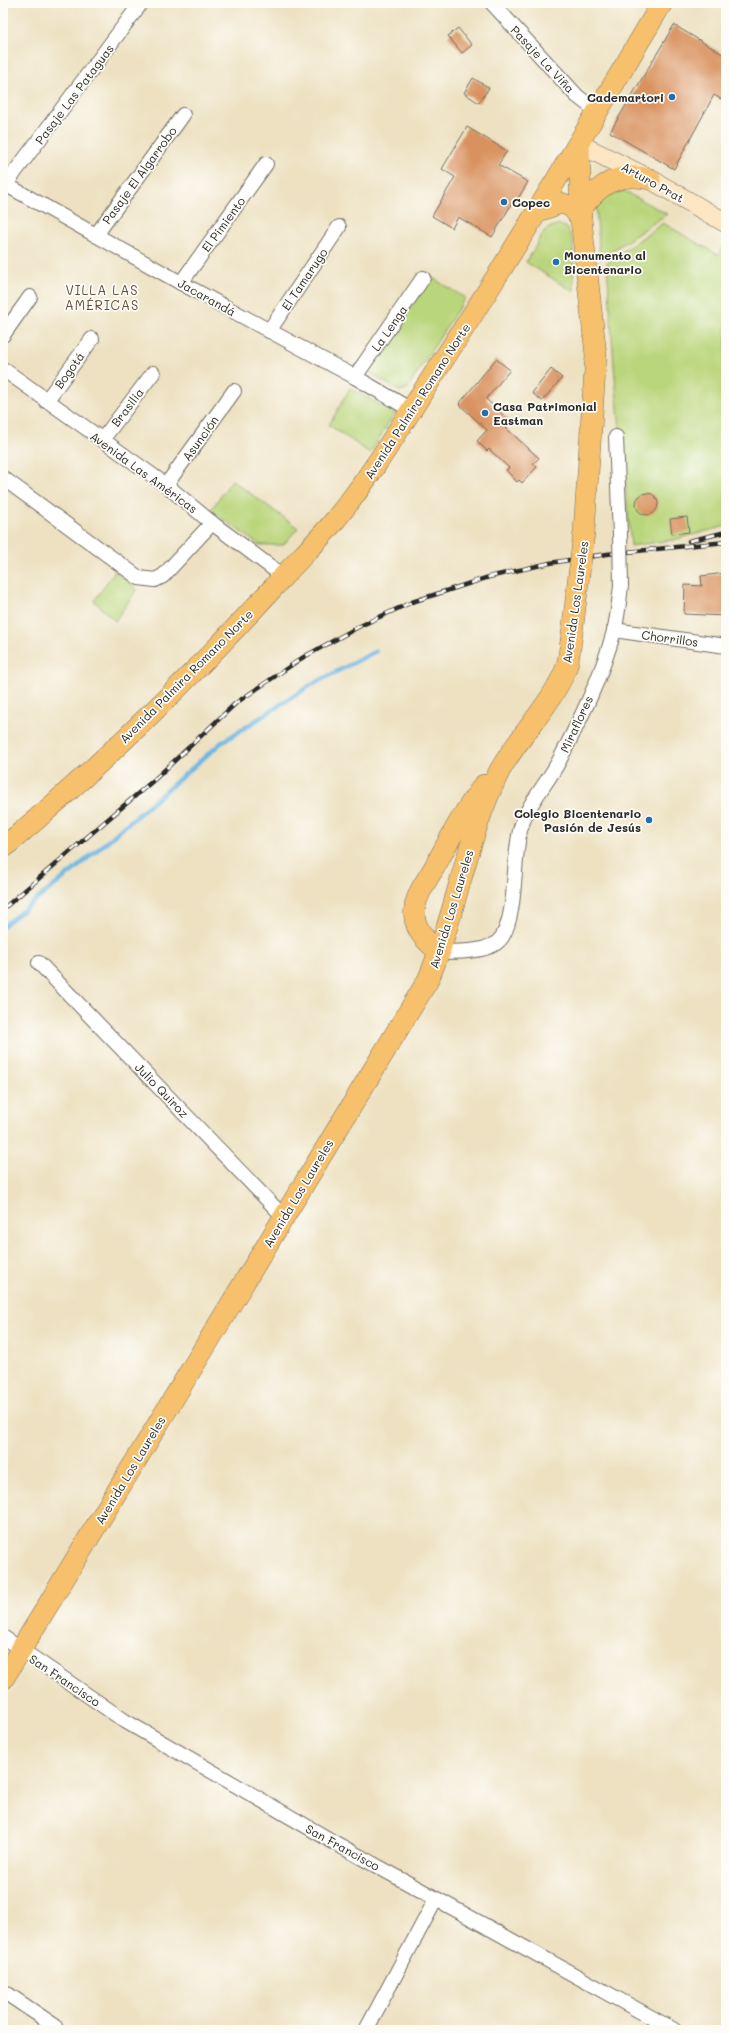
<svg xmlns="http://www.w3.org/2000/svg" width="729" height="2033" viewBox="0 0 729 2033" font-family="Mali,sans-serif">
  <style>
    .green { fill: #bad67c; stroke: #728054 }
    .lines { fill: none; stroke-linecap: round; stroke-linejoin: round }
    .stream { stroke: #6bb5e3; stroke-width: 4.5 }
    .building { fill: #d9925e }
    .street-casing { stroke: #6f6b60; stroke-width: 16 }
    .secondary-casing { stroke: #6f6b60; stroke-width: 20 }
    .primary-casing { stroke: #6f6b60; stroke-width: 22 }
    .street { stroke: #fff; stroke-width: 14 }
    .secondary { stroke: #fce6c4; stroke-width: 19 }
    .primary { stroke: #f7c06c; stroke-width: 21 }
    .rail-casing { stroke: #2b2b2b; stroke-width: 4.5 }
    .rail { stroke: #fdfcf7; stroke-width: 3; stroke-dasharray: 9; stroke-linecap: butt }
    .street-bridge-casing { stroke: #6f6b60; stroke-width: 16; stroke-linecap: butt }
    .primary-bridge-casing { stroke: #6f6b60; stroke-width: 22; stroke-linecap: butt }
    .street-bridge { stroke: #fff; stroke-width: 14 }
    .primary-bridge { stroke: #f7c06c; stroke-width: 21 }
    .poi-dot { fill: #1f6fb2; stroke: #fdfcf7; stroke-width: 1.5 }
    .labels { text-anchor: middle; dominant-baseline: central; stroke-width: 3.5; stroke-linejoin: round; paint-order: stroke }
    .street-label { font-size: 12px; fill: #2b2b2b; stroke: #fdfcf7 }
    .poi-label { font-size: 12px; font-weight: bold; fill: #2b2b2b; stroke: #fdfcf7; text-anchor: start }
    .neighbourhood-label { font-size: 13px; letter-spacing: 1px; fill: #684f3d; stroke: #fdfcf7 }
  </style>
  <rect width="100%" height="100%" fill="#fdfcf7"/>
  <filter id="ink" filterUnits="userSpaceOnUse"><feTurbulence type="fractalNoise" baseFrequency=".025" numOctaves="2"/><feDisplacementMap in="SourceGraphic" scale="8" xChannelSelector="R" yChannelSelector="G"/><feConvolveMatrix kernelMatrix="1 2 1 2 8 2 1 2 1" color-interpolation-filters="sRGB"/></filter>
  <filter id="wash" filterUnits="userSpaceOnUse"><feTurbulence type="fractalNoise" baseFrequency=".012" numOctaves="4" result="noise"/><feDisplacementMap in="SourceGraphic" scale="16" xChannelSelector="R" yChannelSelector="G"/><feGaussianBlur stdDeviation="0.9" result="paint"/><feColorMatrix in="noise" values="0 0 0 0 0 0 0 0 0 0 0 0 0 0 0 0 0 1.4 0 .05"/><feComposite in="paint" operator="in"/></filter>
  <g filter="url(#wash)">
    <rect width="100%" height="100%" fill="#ede1c1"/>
    <g class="green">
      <polygon points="624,191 667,214 600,259 596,208 604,195"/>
      <polygon points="663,223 718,255 723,246 726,248 726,526 673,540 631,546 614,366 607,263"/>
      <polygon points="558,224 567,228 573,241 574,292 526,262 545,230"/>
      <polygon points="431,277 465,298 407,389 399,391 367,371"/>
      <polygon points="350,388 395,413 370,453 329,425"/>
      <polygon points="232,480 298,528 283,545 259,545 211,510"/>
      <polygon points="115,571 137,589 115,621 94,601"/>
    </g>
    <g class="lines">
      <polyline class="stream" points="3,926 74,870 221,743 311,685 376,651"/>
    </g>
    <g id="blocks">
      <g class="building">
        <polygon points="674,25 726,56 726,102 714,95 674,169 610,132"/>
        <polygon points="458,28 472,45 462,53 448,36"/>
        <polygon points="473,78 489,88 479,103 464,93"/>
        <polygon points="467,127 507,151 498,165 528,182 516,202 514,200 492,237 458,217 452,228 432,216 455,177 442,169"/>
        <polygon points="496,359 510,370 486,399 511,422 506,428 539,458 533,464 537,467 522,483 519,480 517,482 506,470 509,468 489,449 487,451 477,441 487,430 459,404"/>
        <polygon points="551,369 562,378 542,401 532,393"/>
        <circle cx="647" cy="504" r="11"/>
        <polygon points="687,517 689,532 672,534 670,519"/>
        <polygon points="726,573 726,616 684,614 685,585 702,586 701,576"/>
      </g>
    </g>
  </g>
  <g filter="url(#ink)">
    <use href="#blocks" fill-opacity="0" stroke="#6f6b60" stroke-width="1"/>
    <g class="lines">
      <defs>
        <g id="street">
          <polyline points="492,3 577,96 598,112"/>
          <polyline points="3,183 181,283 355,377 411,410"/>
          <polyline points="6,184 141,3"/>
          <polyline points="96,235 183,115"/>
          <polyline points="181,283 266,164"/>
          <polyline points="269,331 339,227"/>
          <polyline points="3,335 30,297"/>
          <polyline points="3,369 166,485 212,523 283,576"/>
          <polyline points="355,377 423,278"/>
          <polyline points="46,401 92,339"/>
          <polyline points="616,437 620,535"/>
          <polyline points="102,440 153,373"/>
          <polyline points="3,478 139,578 155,580 163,576 212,523"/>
          <polyline points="166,485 234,391"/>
          <polyline points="614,630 726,646"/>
          <path d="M 440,952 C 457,952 492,953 502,937 C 518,911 512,857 521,827 C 528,803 547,784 559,761 C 580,720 602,676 614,631 C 618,616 619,601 621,586"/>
          <polyline points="39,963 284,1217"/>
          <polyline points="3,1637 125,1721 337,1844 674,2030"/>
          <polyline points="3,1991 55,2026"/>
          <polyline points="366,2030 436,1899"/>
        </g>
        <polyline id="secondary" points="579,144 650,179 726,223"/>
        <g id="primary">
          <polyline points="579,144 581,219 596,355 584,532"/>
          <path d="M 581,209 C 599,184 618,172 650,179"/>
          <polyline points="539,211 561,203 572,207 581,219"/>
          <path d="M 3,848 C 98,768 188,681 272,589 C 291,567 312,547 331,525 C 372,476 403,422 438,368 C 516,249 589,126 662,3"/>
          <path d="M 440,952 C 426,942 411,926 415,907 C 417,893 427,880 434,868 C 449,841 464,810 484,785"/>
          <path d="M 3,1679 L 428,980 C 457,912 466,837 500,770 C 519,736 549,708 565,671 C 569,663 569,651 571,642"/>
        </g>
      </defs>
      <use href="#street" class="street-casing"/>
      <use href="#secondary" class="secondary-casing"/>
      <use href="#primary" class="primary-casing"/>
      <use href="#street" class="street"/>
      <use href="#secondary" class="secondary"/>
      <use href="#primary" class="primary"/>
      <defs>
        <g id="rail">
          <polyline points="689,541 726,532"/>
          <polyline points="3,909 155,779 236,703 302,658 360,626 412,602 489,577 550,563 607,554 726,542"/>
        </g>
      </defs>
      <use href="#rail" class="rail-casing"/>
      <use href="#rail" class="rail"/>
      <defs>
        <polyline id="street-bridge" points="620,535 621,586"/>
        <polyline id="primary-bridge" points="571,642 584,532"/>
      </defs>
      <use href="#street-bridge" class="street-bridge-casing"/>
      <use href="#primary-bridge" class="primary-bridge-casing"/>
      <use href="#street-bridge" class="street-bridge"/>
      <use href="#primary-bridge" class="primary-bridge"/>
    </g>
  </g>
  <g class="poi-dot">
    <circle cx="672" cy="97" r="4"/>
    <circle cx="504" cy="202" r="4"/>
    <circle cx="556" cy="262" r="4"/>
    <circle cx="485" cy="413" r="4"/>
    <circle cx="649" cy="820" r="4"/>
  </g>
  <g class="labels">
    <g class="street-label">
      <text transform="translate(543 59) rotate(47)">Pasaje La Viña</text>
      <text transform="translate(74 94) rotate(-53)">Pasaje Las Pataguas</text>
      <text transform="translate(139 175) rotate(-54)">Pasaje El Algarrobo</text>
      <text transform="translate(653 182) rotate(29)">Arturo Prat</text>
      <text transform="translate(223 224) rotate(-54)">El Pimiento</text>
      <text transform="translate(304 279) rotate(-56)">El Tamarugo</text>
      <text transform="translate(207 297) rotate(29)">Jacarandá</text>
      <text transform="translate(389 328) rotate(-55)">La Lenga</text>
      <text transform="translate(69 370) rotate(-54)">Bogotá</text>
      <text transform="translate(417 401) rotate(-57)">Avenida Palmira Romano Norte</text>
      <text transform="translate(127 407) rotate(-53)">Brasilia</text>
      <text transform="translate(200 438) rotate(-54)">Asunción</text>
      <text transform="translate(144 472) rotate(36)">Avenida Las Américas</text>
      <text transform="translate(575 602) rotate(-82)">Avenida Los Laureles</text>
      <text transform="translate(670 638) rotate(8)">Chorrillos</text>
      <text transform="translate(186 676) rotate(-45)">Avenida Palmira Romano Norte</text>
      <text transform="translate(576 724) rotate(-65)">Miraflores</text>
      <text transform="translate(451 909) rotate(-73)">Avenida Los Laureles</text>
      <text transform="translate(162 1090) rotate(46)">Julio Quiroz</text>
      <text transform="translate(298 1193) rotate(-59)">Avenida Los Laureles</text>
      <text transform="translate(130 1470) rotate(-59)">Avenida Los Laureles</text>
      <text transform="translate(65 1680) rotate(34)">San Francisco</text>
      <text transform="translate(343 1847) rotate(29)">San Francisco</text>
    </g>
    <g class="poi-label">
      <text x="664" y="97" text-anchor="end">Cademartori</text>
      <text x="512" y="202">Copec</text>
      <text x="564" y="255">Monumento al<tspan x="564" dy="14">Bicentenario</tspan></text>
      <text x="493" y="406">Casa Patrimonial<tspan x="493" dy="14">Eastman</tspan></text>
      <text x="641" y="813" text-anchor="end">Colegio Bicentenario<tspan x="641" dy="14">Pasión de Jesús</tspan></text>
    </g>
    <g class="neighbourhood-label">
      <text x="102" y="289">VILLA LAS<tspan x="102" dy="15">AMÉRICAS</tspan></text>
    </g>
  </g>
  <rect width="729" height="2033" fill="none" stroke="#fdfcf7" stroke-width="16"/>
</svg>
